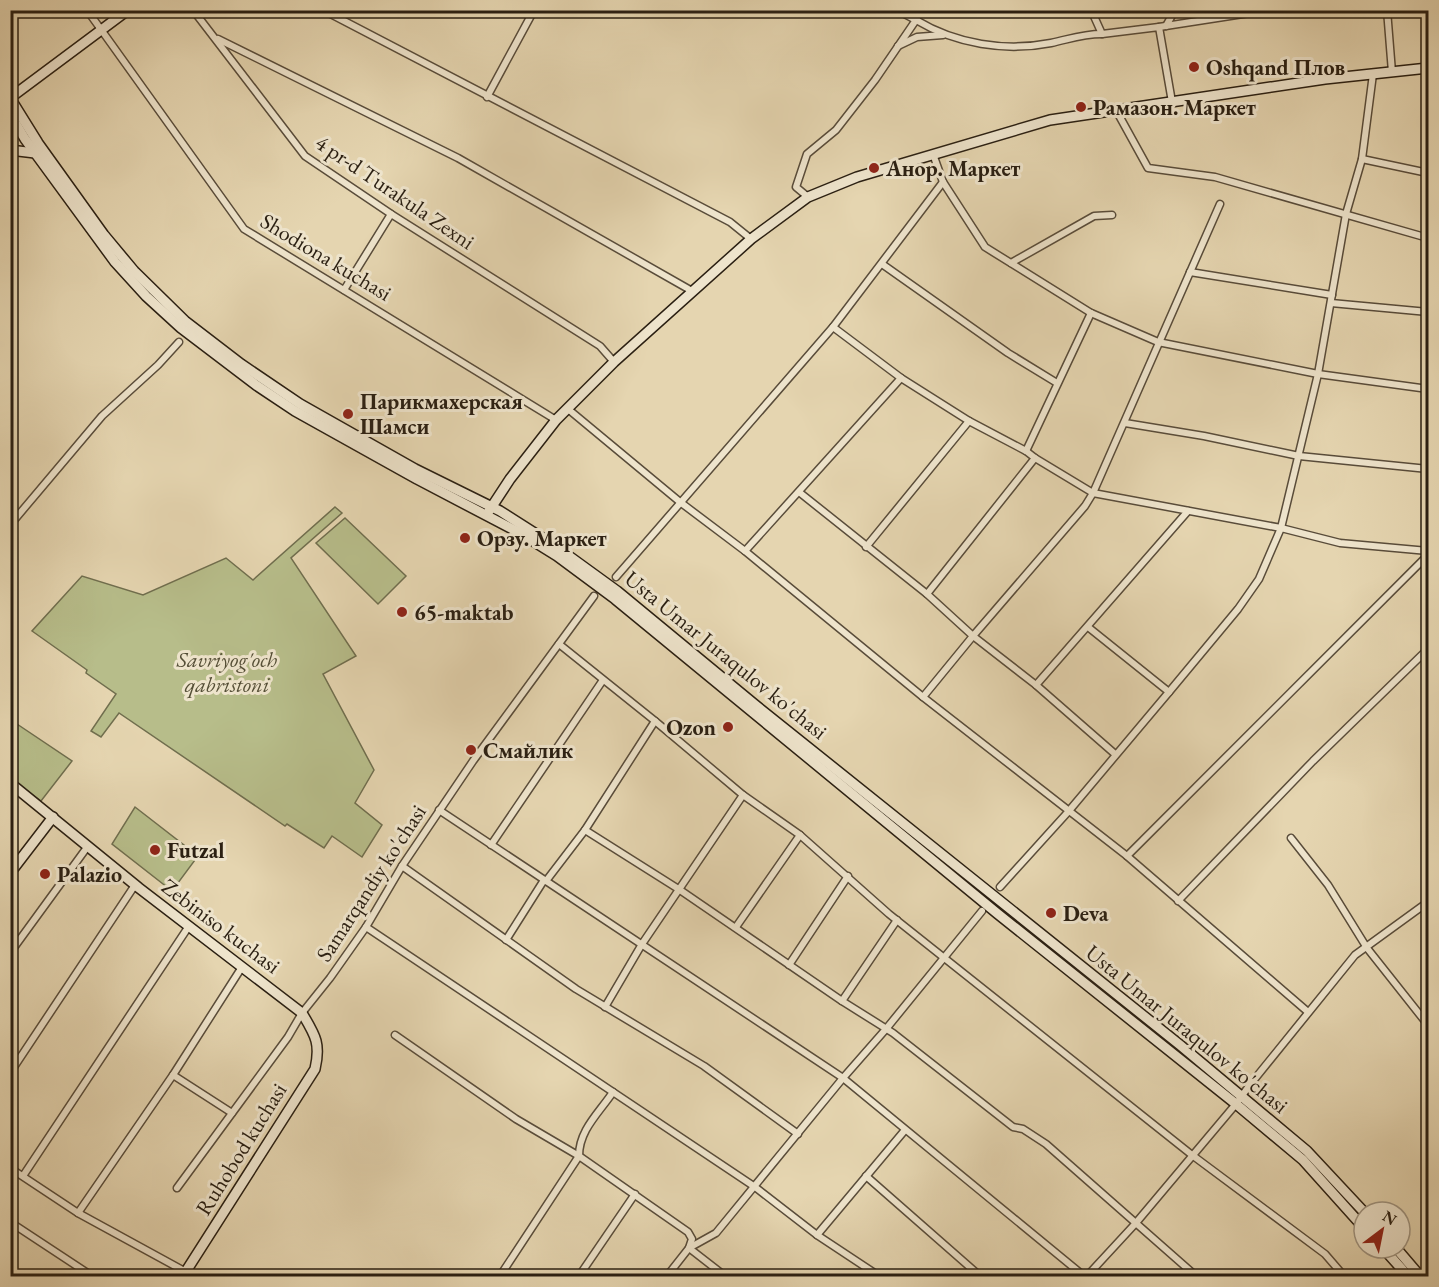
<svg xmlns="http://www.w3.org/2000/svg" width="1439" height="1287" viewBox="0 0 1439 1287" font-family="'EB Garamond',serif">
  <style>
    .green { fill: #b7bd8a; stroke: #706e4e; stroke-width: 1.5 }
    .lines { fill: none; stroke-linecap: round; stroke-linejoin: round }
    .street-casing { stroke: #594c3a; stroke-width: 9 }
    .secondary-casing { stroke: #2a1f12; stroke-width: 12 }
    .street { stroke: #eee4cc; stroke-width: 6 }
    .secondary { stroke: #eee4cc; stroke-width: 9 }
    .poi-dot { fill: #8f2418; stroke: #eee4cc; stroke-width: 2 }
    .labels { text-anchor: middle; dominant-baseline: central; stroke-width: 6; stroke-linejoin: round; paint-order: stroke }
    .poi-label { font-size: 22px; font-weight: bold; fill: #2a1f12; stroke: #eee4cc; text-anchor: start }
    .street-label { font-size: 22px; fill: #2a1f12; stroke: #eee4cc }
    .park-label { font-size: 22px; font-style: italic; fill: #544e36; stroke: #eee4cc }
  </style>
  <rect width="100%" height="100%" fill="#e5d5b0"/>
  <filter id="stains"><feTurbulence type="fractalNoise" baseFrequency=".00333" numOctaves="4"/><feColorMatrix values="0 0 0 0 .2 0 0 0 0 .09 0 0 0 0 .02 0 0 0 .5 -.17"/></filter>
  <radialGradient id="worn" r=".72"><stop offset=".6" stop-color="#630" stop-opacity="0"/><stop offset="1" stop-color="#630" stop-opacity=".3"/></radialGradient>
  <g class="green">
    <polygon points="335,507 342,513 291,558 356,656 323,674 374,770 355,803 382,825 362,857 332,836 324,848 287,824 285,826 119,713 101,737 91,731 116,694 86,673 87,670 32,631 82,576 143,595 226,558 253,580"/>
    <polygon points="345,518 406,576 378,604 316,543"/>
    <polygon points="11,720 72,761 41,801 11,779"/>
    <polygon points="135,807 198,856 172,891 112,844"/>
  </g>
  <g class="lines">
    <defs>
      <g id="street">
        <polyline points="87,10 244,229 556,420"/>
        <polyline points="193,10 305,156 391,214 600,346 614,362"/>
        <polyline points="323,10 730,222 751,239"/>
        <path d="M 920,10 L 916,20 C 956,44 1005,52 1051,43 C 1070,39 1082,34 1102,34"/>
        <polyline points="1095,10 1093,14 1102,34 1159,27 1172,102"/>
        <polyline points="1387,10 1392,72"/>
        <polyline points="1166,26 1175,10"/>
        <polyline points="1159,27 1269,10"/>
        <polyline points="218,39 458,158 692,291"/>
        <polyline points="898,46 917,37 943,35"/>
        <polyline points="487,97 534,10"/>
        <polyline points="1116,110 1148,168 1215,177 1428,238"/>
        <polyline points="933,154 943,182 985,247 1091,313 1158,342 1318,374 1428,389"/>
        <polyline points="1362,159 1428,173"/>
        <polyline points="808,197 796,187 807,154 836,130 875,80 916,20 897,10"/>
        <polyline points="1011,263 1094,216 1112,215"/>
        <polyline points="882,264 1008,353 1057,383"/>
        <polyline points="1190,272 1332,295"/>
        <polyline points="344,290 391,214"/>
        <polyline points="1331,303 1428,312"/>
        <polyline points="833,327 901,378 969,421 1026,451 1035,458 1093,493 1281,528 1340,543 1428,551"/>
        <polyline points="568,409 680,502 745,551 923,697 1127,856 1308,1012"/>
        <polyline points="1125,423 1204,436 1299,456 1428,469"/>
        <polyline points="1026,451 1091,313"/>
        <polyline points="799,492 927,594 973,636 1036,685 1115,754"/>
        <polyline points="10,525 102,416 158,365 179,342"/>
        <polyline points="866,547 969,421"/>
        <polyline points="745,551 901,378"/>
        <polyline points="616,577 833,327 943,182"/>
        <polyline points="927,594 1035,458"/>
        <polyline points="1088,627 1169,692"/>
        <polyline points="559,644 655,721 743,795 800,835 889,914 1192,1155 1325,1254 1344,1276"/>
        <polyline points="1036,685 1188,511"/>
        <polyline points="923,697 973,636 1085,506 1093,493 1220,204"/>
        <polyline points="439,810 843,1078 1084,1276"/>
        <polyline points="585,830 680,890 842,1001 893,1033 1013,1127 1023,1129 1046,1144 1196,1276"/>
        <polyline points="1291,838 1328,885 1367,948 1428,1025"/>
        <polyline points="491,845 603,680"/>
        <polyline points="1127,856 1428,555"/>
        <polyline points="402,866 576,989 704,1066 798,1134"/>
        <polyline points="546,881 585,830 655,721"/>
        <polyline points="1000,887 1068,812 1169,692 1238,609 1259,579 1281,528 1318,374 1346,214 1362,159 1373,74"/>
        <polyline points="1178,901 1313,761 1428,649"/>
        <polyline points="366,927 755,1187 817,1235 879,1276"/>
        <polyline points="736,927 800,835"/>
        <polyline points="506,940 544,880"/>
        <polyline points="10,953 88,846"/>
        <polyline points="789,965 848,876"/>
        <polyline points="842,1001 897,920"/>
        <polyline points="605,1007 642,944 743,795"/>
        <polyline points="395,1035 516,1119 579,1156 688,1232 692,1239 689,1248 725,1276"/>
        <polyline points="10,1073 135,885"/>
        <polyline points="173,1075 232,1113"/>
        <polyline points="10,1168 78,1213 186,1272"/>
        <polyline points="23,1176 189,926"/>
        <polyline points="866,1176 980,1276"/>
        <polyline points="177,1188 288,1037 302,1013 330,978 366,927 402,866 473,761 594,596"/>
        <polyline points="78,1213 173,1075 242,967"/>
        <polyline points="10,1222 92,1276"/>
        <polyline points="817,1235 905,1130"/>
        <path d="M 500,1276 L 579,1156 C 579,1130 599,1113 613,1092"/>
        <polyline points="579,1276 635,1194"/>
        <polyline points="667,1276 689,1248 716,1233 843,1078 886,1029 982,911"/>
        <polyline points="1087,1276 1135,1224 1236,1104 1249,1086 1355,955 1428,902"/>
      </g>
      <g id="secondary">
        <polyline points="10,98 38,143 104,235 134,271 185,321 241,364 300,404 415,469 500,511 555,546 617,591 754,704 1180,1045 1307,1151 1364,1212"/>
        <polyline points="10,98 128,10"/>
        <polyline points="10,114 25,139 115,262 146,296 181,328 256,385 295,411 417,479 520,533 557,556 615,599 998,914 1236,1104 1303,1160 1364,1228"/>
        <polyline points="10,150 35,153"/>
        <polyline points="489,511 510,479 556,420 614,362 751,239 808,197 857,177 1050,120 1325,79 1428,68"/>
        <path d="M 10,783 L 139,888 L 302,1013 C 315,1035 321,1043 315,1069 L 183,1276"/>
        <polyline points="10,873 53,817"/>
        <polyline points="1383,1248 1408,1276"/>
        <polyline points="1396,1248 1420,1276"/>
      </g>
    </defs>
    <use href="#street" class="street-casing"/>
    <use href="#secondary" class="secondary-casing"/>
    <use href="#street" class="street"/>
    <use href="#secondary" class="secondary"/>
  </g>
  <g class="poi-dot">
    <circle cx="1194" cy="67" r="6"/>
    <circle cx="1081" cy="107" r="6"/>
    <circle cx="874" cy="168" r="6"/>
    <circle cx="348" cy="414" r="6"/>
    <circle cx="465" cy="538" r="6"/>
    <circle cx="402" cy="612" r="6"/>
    <circle cx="728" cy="727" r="6"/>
    <circle cx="471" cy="750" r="6"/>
    <circle cx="155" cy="850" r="6"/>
    <circle cx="45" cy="874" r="6"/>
    <circle cx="1051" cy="913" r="6"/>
  </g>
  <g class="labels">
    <g class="poi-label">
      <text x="1206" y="67">Oshqand Плов</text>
      <text x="1093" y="107">Рамазон. Маркет</text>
      <text x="886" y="168">Анор. Маркет</text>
      <text x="360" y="401">Парикмахерская<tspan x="360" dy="25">Шамси</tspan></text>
      <text x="477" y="538">Орзу. Маркет</text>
      <text x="414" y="612">65-maktab</text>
      <text x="716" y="727" text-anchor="end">Ozon</text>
      <text x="483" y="750">Смайлик</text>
      <text x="167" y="850">Futzal</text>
      <text x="57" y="874">Palazio</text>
      <text x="1063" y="913">Deva</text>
    </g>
    <g class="street-label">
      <text transform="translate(395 192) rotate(34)">4 pr-d Turakula Zexni</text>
      <text transform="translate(326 257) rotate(31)">Shodiona kuchasi</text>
      <text transform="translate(726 655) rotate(39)">Usta Umar Juraqulov ko'chasi</text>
      <text transform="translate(371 883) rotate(-57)">Samarqandiy ko'chasi</text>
      <text transform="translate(221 926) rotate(37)">Zebiniso kuchasi</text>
      <text transform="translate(1187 1029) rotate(39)">Usta Umar Juraqulov ko'chasi</text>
      <text transform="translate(241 1149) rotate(-58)">Ruhobod kuchasi</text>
    </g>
    <g class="park-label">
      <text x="227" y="659">Savriyog'och<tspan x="227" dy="25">qabristoni</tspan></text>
    </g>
  </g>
  <rect width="1439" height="1287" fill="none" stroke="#e5d5b0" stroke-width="36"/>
  <rect x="12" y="12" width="1415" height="1263" fill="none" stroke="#2a1f12" stroke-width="3"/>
  <rect x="18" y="18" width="1403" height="1251" fill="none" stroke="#2a1f12" stroke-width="1.5"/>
  <g transform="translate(1382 1230) rotate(32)"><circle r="28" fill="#eee4cc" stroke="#a09582" stroke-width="1.5"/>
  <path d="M0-4.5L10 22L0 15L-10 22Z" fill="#8f2418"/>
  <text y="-9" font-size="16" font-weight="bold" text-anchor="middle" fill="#2a1f12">N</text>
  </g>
  <rect width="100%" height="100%" filter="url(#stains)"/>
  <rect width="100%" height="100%" fill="url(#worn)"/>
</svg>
